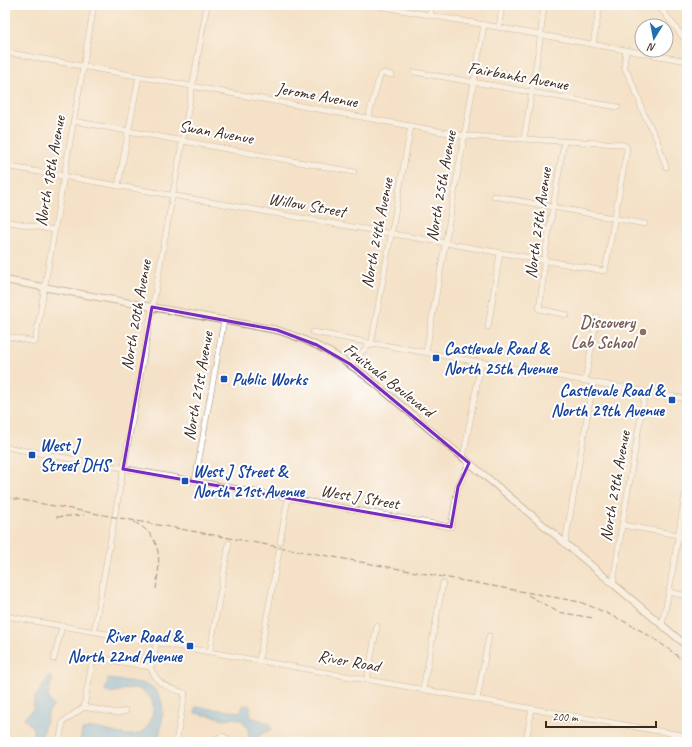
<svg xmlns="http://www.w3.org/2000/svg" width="692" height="747" viewBox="0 0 692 747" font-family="Caveat,sans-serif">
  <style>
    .water { fill: #71b6e8; stroke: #567083 }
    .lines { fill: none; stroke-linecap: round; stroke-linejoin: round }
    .minor-casing { stroke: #988672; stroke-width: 6 }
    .major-casing { stroke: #988672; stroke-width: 8 }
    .minor { stroke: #fff; stroke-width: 5 }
    .major { stroke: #fff; stroke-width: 6 }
    .rail { stroke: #3b2a1e; stroke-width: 1; stroke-dasharray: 6 3; stroke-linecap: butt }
    .marked { fill: none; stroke: #7b2cbf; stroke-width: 3; stroke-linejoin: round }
    .education-dot { fill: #8d6e63; stroke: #fff; stroke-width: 1.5 }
    .transit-dot { fill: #1a4fb4; stroke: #fff; stroke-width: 1.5 }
    .labels { text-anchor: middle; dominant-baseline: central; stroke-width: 4; stroke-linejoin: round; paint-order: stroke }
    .street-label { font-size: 17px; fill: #3b2a1e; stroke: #fff }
    .education-label { font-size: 17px; font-weight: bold; fill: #785e54; stroke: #fff; text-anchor: end }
    .transit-label { font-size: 17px; font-weight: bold; fill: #164399; stroke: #fff; text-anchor: start }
  </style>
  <rect width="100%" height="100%" fill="#fff"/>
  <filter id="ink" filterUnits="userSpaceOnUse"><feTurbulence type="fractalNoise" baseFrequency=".025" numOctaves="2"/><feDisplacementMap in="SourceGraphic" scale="8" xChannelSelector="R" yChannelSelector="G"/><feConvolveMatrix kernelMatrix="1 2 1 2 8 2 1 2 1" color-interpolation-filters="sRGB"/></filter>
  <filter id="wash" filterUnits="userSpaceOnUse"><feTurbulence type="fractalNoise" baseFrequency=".012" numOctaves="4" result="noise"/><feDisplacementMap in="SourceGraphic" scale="16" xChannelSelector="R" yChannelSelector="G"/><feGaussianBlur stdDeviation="0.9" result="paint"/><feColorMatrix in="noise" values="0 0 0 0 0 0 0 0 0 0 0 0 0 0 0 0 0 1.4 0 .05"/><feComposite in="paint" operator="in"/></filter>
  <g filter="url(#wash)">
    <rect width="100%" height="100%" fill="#f4e1c7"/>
    <g class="water">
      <path d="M 50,676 L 53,679 C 49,690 45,697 54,706 L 49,711 L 40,742 L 33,742 L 33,728 L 24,718 L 33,709 L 35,697 Z"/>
      <path d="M 108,679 C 120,681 134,681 145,684 C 170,693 163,723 157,742 L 80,742 L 82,730 C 85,730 89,728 91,728 C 110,728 139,747 150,722 C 152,718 154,709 153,704 C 151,697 144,691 138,689 C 126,685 117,695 105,692 Z"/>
      <path d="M 244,705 L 250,706 L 251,717 L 269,723 L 272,729 C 266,733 258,732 257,742 L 249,742 L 248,728 L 241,719 L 229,718 L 222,720 L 217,717 L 195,713 L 196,707 L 240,712 Z"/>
    </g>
  </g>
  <g filter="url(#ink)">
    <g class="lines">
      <defs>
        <g id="minor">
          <polyline points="373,5 687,61"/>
          <polyline points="658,5 687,42"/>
          <polyline points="430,15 432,5"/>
          <polyline points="499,27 502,5"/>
          <polyline points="593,44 600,5"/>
          <polyline points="626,50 624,66 638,96 642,110 657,140 666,167"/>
          <polyline points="5,52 465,136 620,144 626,146 627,149 605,271 5,166"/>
          <polyline points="414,72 618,107"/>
          <polyline points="368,118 380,75 384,73 392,75"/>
          <polyline points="73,121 354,172"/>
          <polyline points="524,139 540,40 544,5"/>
          <polyline points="564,142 544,260 543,280 539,309 567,315"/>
          <polyline points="118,186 139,76"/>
          <polyline points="494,196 645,224"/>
          <polyline points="5,221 54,230"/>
          <polyline points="488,327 500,253"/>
          <polyline points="313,332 366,342 371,345 411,126"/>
          <polyline points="5,336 35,342 94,5"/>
          <polyline points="426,352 484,25"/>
          <polyline points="350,364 368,346 378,344 687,399"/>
          <polyline points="585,381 597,317"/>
          <polyline points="5,447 451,527 458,487 469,463"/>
          <polyline points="463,458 481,363"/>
          <polyline points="195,481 224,320"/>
          <polyline points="622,525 679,535 687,539"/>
          <polyline points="280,542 288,498"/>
          <polyline points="565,544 593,383"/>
          <polyline points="613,584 622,525 645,392"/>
          <polyline points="669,592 687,596"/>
          <polyline points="5,616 687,736"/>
          <polyline points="662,624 669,592 687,482"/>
          <polyline points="94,631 207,5"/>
          <polyline points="210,651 229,543"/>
          <polyline points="54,659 62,626"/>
          <polyline points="259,660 279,551"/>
          <polyline points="150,667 153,663 156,643"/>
          <polyline points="367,679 377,626"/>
          <polyline points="423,689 443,583"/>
          <polyline points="477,699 489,636"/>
          <polyline points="84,707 117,713 126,711"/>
          <path d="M 59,742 L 63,722 L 84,707 L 92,663 L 94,659 L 99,658 L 150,667 C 159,686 166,687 185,693 L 176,742"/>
          <polyline points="217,742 218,738 222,736 227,738 228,742"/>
          <polyline points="526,742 532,708"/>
        </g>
        <path id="major" d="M 5,280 L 277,330 C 316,342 345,359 377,385 L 687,646"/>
      </defs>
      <use href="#minor" class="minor-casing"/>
      <use href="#major" class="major-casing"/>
      <use href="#minor" class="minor"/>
      <use href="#major" class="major"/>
      <g class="rail">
        <path d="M 5,497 L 580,602 C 623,619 652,634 687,664"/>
        <polyline points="56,517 84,515"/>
        <path d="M 134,522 C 164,537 160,561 156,589"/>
        <polyline points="528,595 558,612 593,618"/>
      </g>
    </g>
  </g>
  <path d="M0 0H692V747H0ZM 152,307 L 277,330 L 317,345 L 350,364 L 469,463 L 458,487 L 451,527 L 123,469 Z" fill="#f4e1c7" fill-opacity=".55" fill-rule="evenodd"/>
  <path class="marked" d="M 152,307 L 277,330 L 317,345 L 350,364 L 469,463 L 458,487 L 451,527 L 123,469 Z"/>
  <circle class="education-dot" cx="643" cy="332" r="4"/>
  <g class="transit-dot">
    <rect x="432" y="354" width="8" height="8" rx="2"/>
    <rect x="220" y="375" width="8" height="8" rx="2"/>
    <rect x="668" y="396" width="8" height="8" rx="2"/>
    <rect x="28" y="451" width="8" height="8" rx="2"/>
    <rect x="181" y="477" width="8" height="8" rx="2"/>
    <rect x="186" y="642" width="8" height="8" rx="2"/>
  </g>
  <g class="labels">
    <g class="street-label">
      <text transform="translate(518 76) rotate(10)">Fairbanks Avenue</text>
      <text transform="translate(317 95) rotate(10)">Jerome Avenue</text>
      <text transform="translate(216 132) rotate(10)">Swan Avenue</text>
      <text transform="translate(50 171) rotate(-80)">North 18th Avenue</text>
      <text transform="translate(441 186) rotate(-80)">North 25th Avenue</text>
      <text transform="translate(307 205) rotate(10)">Willow Street</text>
      <text transform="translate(538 223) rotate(-82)">North 27th Avenue</text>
      <text transform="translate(377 233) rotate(-79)">North 24th Avenue</text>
      <text transform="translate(136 315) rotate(-80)">North 20th Avenue</text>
      <text transform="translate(389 380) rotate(38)">Fruitvale Boulevard</text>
      <text transform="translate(198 386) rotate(-80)">North 21st Avenue</text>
      <text transform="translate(615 486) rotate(-80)">North 29th Avenue</text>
      <text transform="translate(360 497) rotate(10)">West J Street</text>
      <text transform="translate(349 661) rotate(10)">River Road</text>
    </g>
    <g class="education-label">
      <text x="635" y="322">Discovery<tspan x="635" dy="20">Lab School</tspan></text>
    </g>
    <g class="transit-label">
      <text x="444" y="348">Castlevale Road &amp;<tspan x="444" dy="20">North 25th Avenue</tspan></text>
      <text x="232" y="379">Public Works</text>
      <text x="664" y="390" text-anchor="end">Castlevale Road &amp;<tspan x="664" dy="20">North 29th Avenue</tspan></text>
      <text x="40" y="445">West J<tspan x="40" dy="20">Street DHS</tspan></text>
      <text x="193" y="471">West J Street &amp;<tspan x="193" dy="20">North 21st Avenue</tspan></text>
      <text x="182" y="636" text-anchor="end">River Road &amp;<tspan x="182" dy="20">North 22nd Avenue</tspan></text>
    </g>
  </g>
  <rect width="692" height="747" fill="none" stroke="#fff" stroke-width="20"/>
  <g transform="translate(654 38) rotate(190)"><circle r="19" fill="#ffffff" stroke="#b1aaa5"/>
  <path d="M0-3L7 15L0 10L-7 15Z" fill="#1f6fb2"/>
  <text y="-6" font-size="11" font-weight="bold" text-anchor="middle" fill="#3b2a1e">N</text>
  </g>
  <path d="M546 721v6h110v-6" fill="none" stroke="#3b2a1e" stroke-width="2"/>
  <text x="552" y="721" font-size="12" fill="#3b2a1e" stroke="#ffffff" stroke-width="3" paint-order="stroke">200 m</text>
</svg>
